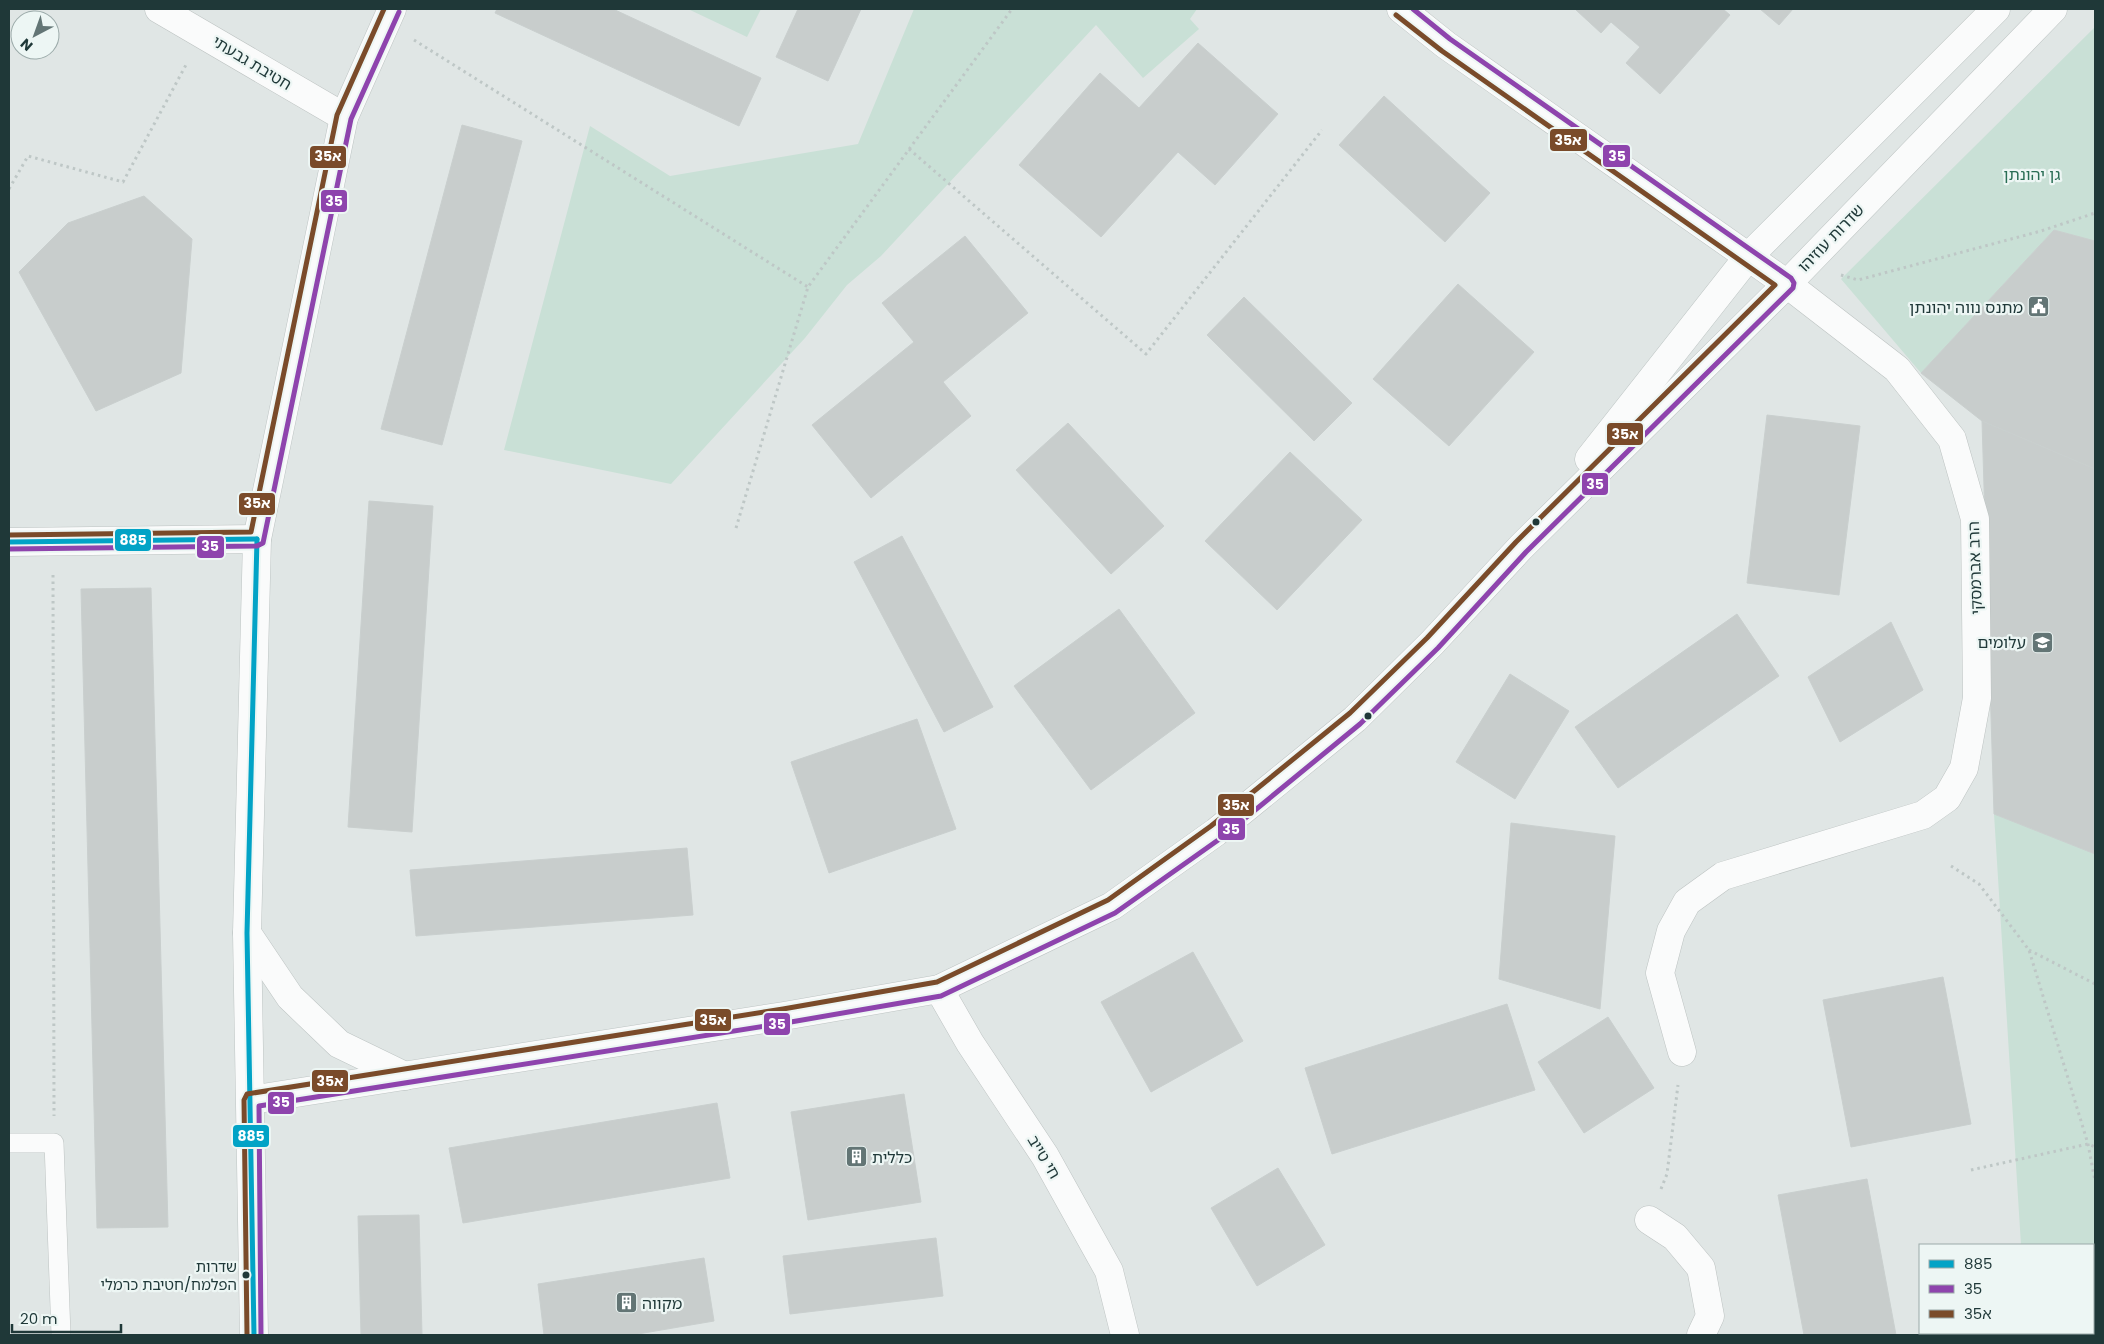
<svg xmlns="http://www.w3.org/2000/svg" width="2104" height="1344" viewBox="0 0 2104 1344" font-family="Poppins,'Noto Sans Hebrew',sans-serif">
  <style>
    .green { fill: #c9e0d6 }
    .building { fill: #c8cdcc; stroke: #c9cfce }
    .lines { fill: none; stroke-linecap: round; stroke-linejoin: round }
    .lane-casing { stroke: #bdc3c2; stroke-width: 20 }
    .street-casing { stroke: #bdc3c2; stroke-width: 29 }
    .secondary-casing { stroke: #bdc4c3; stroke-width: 29 }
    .path { stroke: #bec7c6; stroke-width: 3; stroke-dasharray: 2.5 4; stroke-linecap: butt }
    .lane { stroke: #fafbfb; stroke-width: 19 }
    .street { stroke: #fafbfb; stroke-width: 28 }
    .secondary { stroke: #fafbfb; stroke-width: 28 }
    .bus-1-casing { stroke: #edf6f4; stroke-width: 9 }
    .bus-2-casing { stroke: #edf6f4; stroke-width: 9 }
    .bus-3-casing { stroke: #edf6f4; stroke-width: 9 }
    .bus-1 { stroke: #02a3c6; stroke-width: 5 }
    .bus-2 { stroke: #8e44ad; stroke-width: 5 }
    .bus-3 { stroke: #7a4b2a; stroke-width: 5 }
    .bus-dot { fill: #1f3838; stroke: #edf6f4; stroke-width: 2 }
    .labels { text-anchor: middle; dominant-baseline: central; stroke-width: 4.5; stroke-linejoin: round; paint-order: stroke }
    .bus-label { font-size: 15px; fill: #1f3838; stroke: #edf6f4; text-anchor: end }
    .street-label { font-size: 16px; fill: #1f3838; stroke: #edf6f4 }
    .park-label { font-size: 16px; fill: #2a6e55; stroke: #edf6f4 }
    .poi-label { font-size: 16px; fill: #1f3838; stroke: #edf6f4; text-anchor: end }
    .line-badge { stroke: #edf6f4; stroke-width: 2 }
    .badge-label { font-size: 14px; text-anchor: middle; font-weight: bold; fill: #fff }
  </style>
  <rect width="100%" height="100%" fill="#e0e6e5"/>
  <g class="green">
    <polygon points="688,9 761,9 747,37"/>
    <polygon points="914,9 1197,9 1190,19 1199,29 1143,78 1096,25 881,256 847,285 805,338 671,484 504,450 590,126 670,176 858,144"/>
    <polygon points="2095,27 2095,241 2054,230 1921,373 1841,279"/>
    <polygon points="1994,814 2095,854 2095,1335 2026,1335 2026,1333 2093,1333 2093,1245 2021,1245"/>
  </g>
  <g class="building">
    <polygon points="497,9 613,9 761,78 739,126 495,13"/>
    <polygon points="798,9 861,9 828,81 776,57"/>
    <polygon points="1577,9 1723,9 1730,15 1660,94 1626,63 1640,47 1611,22 1601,33 1576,10"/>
    <polygon points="1760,9 1793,9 1779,25"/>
    <polygon points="1198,43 1278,114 1215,185 1178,152 1101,237 1019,165 1100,73 1139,108"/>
    <polygon points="1384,96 1490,193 1445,242 1339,145"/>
    <polygon points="462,125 522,141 442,445 381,429"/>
    <polygon points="144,196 192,239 181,373 96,411 19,272 68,223"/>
    <polygon points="2054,230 2095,241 2095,469 1982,421 1921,373"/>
    <polygon points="965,236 1028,313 943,382 971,416 871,498 812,425 914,342 882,303"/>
    <polygon points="1458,284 1534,352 1449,446 1373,379"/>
    <polygon points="1244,297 1352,403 1314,441 1207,335"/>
    <polygon points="1767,415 1860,426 1839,595 1747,583"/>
    <polygon points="1982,421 2095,469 2095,854 1994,814"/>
    <polygon points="1068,423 1164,526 1111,574 1016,470"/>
    <polygon points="1290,452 1362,520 1277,610 1205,541"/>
    <polygon points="369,501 433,506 412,832 348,827"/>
    <polygon points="902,536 993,707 944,732 854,562"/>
    <polygon points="151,588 168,1227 97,1228 81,589"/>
    <polygon points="1119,609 1195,713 1091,790 1014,686"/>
    <polygon points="1737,614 1779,676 1618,788 1575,727"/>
    <polygon points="1891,622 1923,690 1840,742 1808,677"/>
    <polygon points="1510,674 1569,711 1515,799 1456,762"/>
    <polygon points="917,719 956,829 829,873 791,762"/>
    <polygon points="1511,823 1615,836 1600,1009 1499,979"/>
    <polygon points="687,848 693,915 416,936 410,870"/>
    <polygon points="1193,952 1243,1041 1151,1092 1101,1002"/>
    <polygon points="1943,977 1971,1124 1851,1147 1823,1000"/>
    <polygon points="1507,1004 1535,1090 1332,1154 1305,1068"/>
    <polygon points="1608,1017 1654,1088 1584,1133 1538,1062"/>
    <polygon points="904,1094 921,1202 808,1220 791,1112"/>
    <polygon points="717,1103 730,1178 463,1223 449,1148"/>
    <polygon points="1278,1168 1325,1245 1257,1286 1211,1208"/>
    <polygon points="1867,1179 1896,1335 1804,1335 1778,1195"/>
    <polygon points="419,1215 422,1335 361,1335 358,1216"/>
    <polygon points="936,1238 943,1296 790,1314 783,1256"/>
    <polygon points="704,1258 714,1321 632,1335 544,1335 538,1284"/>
  </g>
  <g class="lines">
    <defs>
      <polyline id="lane" points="9,1143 54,1143 61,1335"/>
      <g id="street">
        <polyline points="159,9 344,117"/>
        <polyline points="1401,9 1446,45 1787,284 1897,369 1952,439 1975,519 1977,698 1964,768 1947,798 1923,815 1723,876 1687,902 1671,931 1660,973 1682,1052"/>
        <polyline points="9,542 257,539"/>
        <polyline points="939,989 970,1043 1045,1156 1109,1271 1125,1335"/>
        <polyline points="1649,1220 1675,1237 1701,1268 1710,1316 1701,1335"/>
      </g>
      <g id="secondary">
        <polyline points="1589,459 1748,257 1996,9"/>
        <polyline points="247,933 290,997 339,1044 405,1076"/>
        <polyline points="251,1100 784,1016 939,989 1112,906 1216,832 1355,719 1432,643 1521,547 1787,284 2053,9"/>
        <polyline points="254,1335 247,933 257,539 344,117 392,9"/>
      </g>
    </defs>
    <use href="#lane" class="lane-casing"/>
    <use href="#street" class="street-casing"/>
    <use href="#secondary" class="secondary-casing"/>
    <g class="path">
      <polyline points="414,40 808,287"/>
      <polyline points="909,149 1146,354 1322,130"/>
      <polyline points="9,189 28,156 123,182 187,63"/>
      <polyline points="1841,275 1858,280 2041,231 2095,213"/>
      <polyline points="736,528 808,287 1012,9"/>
      <polyline points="53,575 54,1116"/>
      <polyline points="1951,866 1979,884 2029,950 2088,1144 2095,1181"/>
      <polyline points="2029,950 2095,984"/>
      <polyline points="1971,1170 2088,1144 2095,1147"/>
      <polyline points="1661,1189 1667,1174 1678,1085"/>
    </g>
    <use href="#lane" class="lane"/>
    <use href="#street" class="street"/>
    <use href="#secondary" class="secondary"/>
    <defs>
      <g id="bus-1">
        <polyline points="9,542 257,539"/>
        <polyline points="254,1335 247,933 257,539"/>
      </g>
      <g id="bus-2">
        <polyline points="9,549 257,546 263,543 351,119 399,12"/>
        <polyline points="261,1335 259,1106 785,1023 941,996 1115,913 1221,838 1360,724 1438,648 1526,552 1793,288 1794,283 1791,278 1450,39 1413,9"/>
      </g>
      <g id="bus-3">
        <polyline points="9,535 251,532 337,115 384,9"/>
        <polyline points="247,1335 244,1100 247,1094 783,1009 937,982 1108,900 1211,826 1350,713 1427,638 1516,542 1775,285 1442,51 1396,15"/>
      </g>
    </defs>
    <use href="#bus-1" class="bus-1-casing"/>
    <use href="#bus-2" class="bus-2-casing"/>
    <use href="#bus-3" class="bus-3-casing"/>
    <use href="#bus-1" class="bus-1"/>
    <use href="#bus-2" class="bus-2"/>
    <use href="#bus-3" class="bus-3"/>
  </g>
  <defs>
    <symbol id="civic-square" viewBox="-11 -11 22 22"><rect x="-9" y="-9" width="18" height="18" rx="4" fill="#637575" stroke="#edf6f4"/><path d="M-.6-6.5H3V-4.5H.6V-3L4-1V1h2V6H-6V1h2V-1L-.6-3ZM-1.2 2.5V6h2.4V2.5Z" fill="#fff"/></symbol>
    <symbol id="school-square" viewBox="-11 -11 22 22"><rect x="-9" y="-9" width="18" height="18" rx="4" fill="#637575" stroke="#edf6f4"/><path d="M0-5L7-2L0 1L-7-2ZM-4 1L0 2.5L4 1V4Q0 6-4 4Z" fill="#fff"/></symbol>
    <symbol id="building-square" viewBox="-11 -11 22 22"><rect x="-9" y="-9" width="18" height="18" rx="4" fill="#637575" stroke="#edf6f4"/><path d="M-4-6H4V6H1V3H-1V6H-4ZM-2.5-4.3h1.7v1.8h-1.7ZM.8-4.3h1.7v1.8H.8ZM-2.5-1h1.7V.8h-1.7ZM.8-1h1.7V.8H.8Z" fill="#fff"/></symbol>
  </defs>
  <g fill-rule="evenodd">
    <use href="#civic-square" x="2026" y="294" width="25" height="25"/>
    <use href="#school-square" x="2030" y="630" width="25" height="25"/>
    <use href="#building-square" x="844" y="1144" width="25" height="25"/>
    <use href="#building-square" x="614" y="1290" width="25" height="25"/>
  </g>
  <g class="bus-dot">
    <circle cx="1536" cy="522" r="4.5"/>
    <circle cx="1368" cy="716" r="4.5"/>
    <circle cx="246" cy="1275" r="4.5"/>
  </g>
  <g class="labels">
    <g class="bus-label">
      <text x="237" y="1266">שדרות<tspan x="237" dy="18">הפלמח/חטיבת כרמלי</tspan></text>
    </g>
    <g class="street-label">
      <text transform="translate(252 63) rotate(31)">חטיבת גבעתי</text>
      <text transform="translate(1831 238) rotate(-46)">שדרות עוזיהו</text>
      <text transform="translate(1975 568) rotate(-92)">הרב אברמסקי</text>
      <text transform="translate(1044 1157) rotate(59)">חי טייב</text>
    </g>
    <g class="park-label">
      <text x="2032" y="174">גן יהונתן</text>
    </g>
    <g class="poi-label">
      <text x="2023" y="307">מתנס נווה יהונתן</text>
      <text x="2026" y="642">עלומים</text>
      <text x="872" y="1157" text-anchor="start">כללית</text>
      <text x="642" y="1303" text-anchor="start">מקווה</text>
    </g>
  </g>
  <g class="line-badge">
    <rect x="1549" y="128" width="39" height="24" rx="5" fill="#7a4b2a"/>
    <rect x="1602" y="144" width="29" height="24" rx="5" fill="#8e44ad"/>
    <rect x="309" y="145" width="38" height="24" rx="5" fill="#7a4b2a"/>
    <rect x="320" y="189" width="28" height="24" rx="5" fill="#8e44ad"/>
    <rect x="1606" y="422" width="38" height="24" rx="5" fill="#7a4b2a"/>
    <rect x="1581" y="472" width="28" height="24" rx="5" fill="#8e44ad"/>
    <rect x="238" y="492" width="38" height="24" rx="5" fill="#7a4b2a"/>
    <rect x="114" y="528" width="38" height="24" rx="5" fill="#02a3c6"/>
    <rect x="196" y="535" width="29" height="24" rx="5" fill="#8e44ad"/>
    <rect x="1217" y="793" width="38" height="24" rx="5" fill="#7a4b2a"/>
    <rect x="1217" y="817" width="29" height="24" rx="5" fill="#8e44ad"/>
    <rect x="694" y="1008" width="38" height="24" rx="5" fill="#7a4b2a"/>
    <rect x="763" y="1012" width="28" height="24" rx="5" fill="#8e44ad"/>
    <rect x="311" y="1069" width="38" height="24" rx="5" fill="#7a4b2a"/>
    <rect x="267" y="1091" width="28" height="24" rx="5" fill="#8e44ad"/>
    <rect x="232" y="1124" width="38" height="24" rx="5" fill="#02a3c6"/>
  </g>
  <g class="badge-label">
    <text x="1568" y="145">35א</text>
    <text x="1617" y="161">35</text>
    <text x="328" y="161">35א</text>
    <text x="334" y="206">35</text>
    <text x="1625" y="439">35א</text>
    <text x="1595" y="489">35</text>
    <text x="257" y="508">35א</text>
    <text x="133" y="545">885</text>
    <text x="210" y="551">35</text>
    <text x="1236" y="810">35א</text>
    <text x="1231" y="834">35</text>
    <text x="713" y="1025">35א</text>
    <text x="777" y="1029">35</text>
    <text x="330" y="1086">35א</text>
    <text x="281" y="1107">35</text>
    <text x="251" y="1141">885</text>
  </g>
  <rect width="2104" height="1344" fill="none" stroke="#1f3838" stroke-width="20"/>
  <rect x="1919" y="1244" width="175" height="90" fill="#edf6f4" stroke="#9baaa9"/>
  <rect x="1929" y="1260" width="25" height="8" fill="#02a3c6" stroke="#9baaa9"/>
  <text x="1964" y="1269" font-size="15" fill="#1f3838">885</text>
  <rect x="1929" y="1285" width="25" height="8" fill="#8e44ad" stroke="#9baaa9"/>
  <text x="1964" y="1294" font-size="15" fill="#1f3838">35</text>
  <rect x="1929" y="1310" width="25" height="8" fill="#7a4b2a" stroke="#9baaa9"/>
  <text x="1964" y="1319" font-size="15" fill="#1f3838">35א</text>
  <g transform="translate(35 35) rotate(221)"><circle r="24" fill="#edf6f4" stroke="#9baaa9"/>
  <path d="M0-4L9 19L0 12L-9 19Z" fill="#637575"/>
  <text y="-8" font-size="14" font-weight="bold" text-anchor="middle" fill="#1f3838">N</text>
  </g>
  <path d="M12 1324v8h109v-8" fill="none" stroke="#1f3838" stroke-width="2.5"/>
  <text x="20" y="1324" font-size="15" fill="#1f3838" stroke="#edf6f4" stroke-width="4" paint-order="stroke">20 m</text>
</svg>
